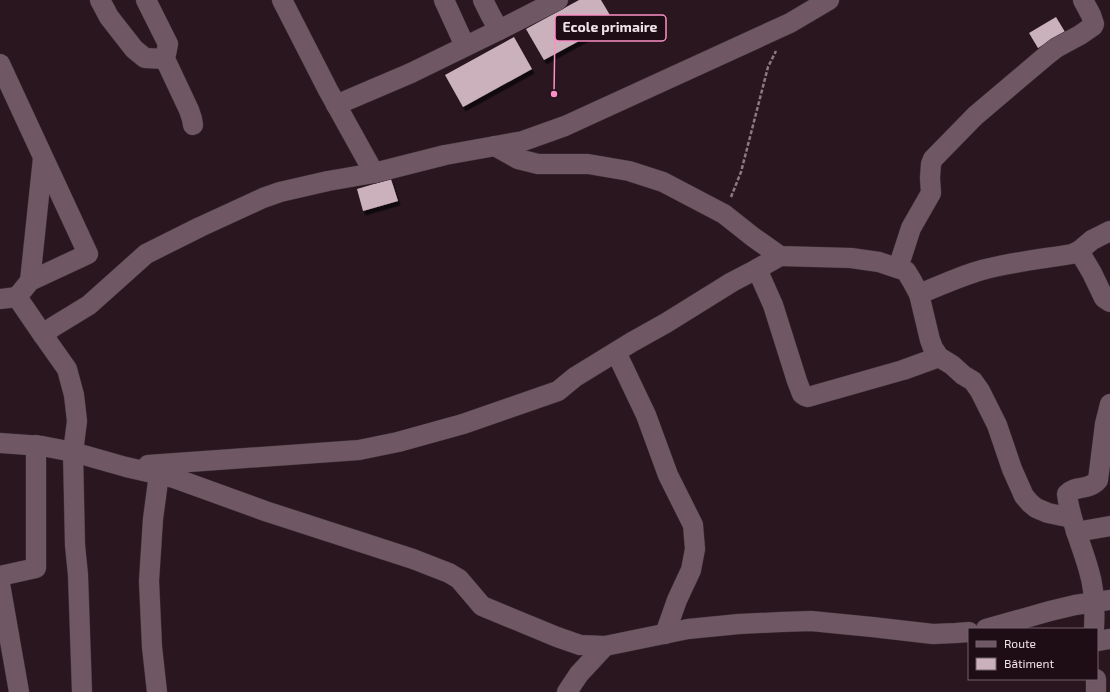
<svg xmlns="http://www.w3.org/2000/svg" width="1110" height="692" viewBox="0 0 1110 692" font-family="'Exo 2',sans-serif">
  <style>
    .building { fill: #cbb1bc; filter: url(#shadow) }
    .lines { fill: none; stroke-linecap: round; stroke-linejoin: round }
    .street-casing { stroke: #3e3036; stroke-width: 21 }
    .path { stroke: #8a7a81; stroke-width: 2.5; stroke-dasharray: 4 2; stroke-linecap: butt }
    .street { stroke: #6f5863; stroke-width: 20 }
    .leader { fill: none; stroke: #fb8fc6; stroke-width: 1.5 }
    .callout-dot { fill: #fb8fc6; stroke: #1f0d16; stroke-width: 1.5 }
    .callout { fill: #1f0d16; stroke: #fb8fc6; stroke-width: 1.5 }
    .callout-label { font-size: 14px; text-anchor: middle; font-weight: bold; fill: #f0e3e8 }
  </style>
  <defs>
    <filter id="shadow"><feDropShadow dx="2.5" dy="4.5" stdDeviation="0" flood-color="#0009"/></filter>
  </defs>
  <rect width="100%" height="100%" fill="#29161f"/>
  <g class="building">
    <polygon points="579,0 601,0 614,22 544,60 526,29"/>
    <polygon points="1056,17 1065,32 1038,48 1029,33"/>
    <polygon points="514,37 532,69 463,107 445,75"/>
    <polygon points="391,179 398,201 363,211 357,189"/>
  </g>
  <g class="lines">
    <defs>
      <g id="street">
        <polyline points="100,0 109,17 134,49 145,58 165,59"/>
        <polyline points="146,0 168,44 165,59 189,110 192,119 193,125"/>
        <polyline points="282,0 328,90 374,173"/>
        <polyline points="444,0 465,46"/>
        <polyline points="499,30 558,0"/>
        <polyline points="0,64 88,254 30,281 17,297 43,335"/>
        <polyline points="336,105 411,73 499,30 491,16 483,0"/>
        <polyline points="495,146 518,159 538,164 588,164 629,171 663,182 724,214 753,237 780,256 851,258 879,262 906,271 912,281 919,294 930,340 933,348 939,357 952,365 963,375 973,381 980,391 997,425 1012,469 1024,496 1030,503 1036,508 1048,513 1072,518"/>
        <polyline points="1079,251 1092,240 1110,231"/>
        <polyline points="898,268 911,228 931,193 930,178 931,164 933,159 975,116 1047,55 1056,48 1080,35 1093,26 1094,24 1091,15 1083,0"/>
        <polyline points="757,269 773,305 797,381 802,394 805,396 808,397 903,370 939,357"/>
        <polyline points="30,281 43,158"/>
        <path d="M 919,294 C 940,286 960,276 982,270 C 1012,262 1042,259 1072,254 L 1079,251 L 1092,273 L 1104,298 L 1110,302"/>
        <polyline points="0,299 17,297"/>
        <polyline points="616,352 646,415 668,475 693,525 695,549 691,570 677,600 665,634"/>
        <polyline points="0,443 42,446 73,452 126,467 174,478 265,511 413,559 449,573 459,579 482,606 557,637 580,645 605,646 688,629 739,624 781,622 811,621 872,627 933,634 956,633 969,632"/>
        <polyline points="148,465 359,450 398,442 463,424 558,391 575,377 632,342 666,323 732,282 757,269 780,256"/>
        <polyline points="1076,532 1110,526"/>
        <polyline points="0,576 36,568 36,445"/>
        <polyline points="0,584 19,692"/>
        <polyline points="986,629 1050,611 1075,605 1110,600"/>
        <path d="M 1094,629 C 1095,609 1095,590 1089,571 C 1082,545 1070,521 1067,494 C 1075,485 1089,491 1098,480 L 1105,424 L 1110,404"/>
        <polyline points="1097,641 1110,639"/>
        <polyline points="1096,679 1096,692"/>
        <polyline points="82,692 78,575 75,545 73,452 77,421 74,395 67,369 43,335 53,327 89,305 146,254 200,227 263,198 280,192 328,181 374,173 445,155 523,141 565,126 790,23 829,0"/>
        <polyline points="157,692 152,647 149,581 153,519 159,474"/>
        <polyline points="567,692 579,674 605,646"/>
      </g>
    </defs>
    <use href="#street" class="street-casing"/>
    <polyline class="path" points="731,197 741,172 768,67 776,51"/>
    <use href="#street" class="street"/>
  </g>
  <path class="leader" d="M554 94L555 28"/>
  <circle class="callout-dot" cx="554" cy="94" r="4"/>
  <rect class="callout" x="555" y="15" width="111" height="26" rx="4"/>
  <g class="callout-label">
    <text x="610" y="32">Ecole primaire</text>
  </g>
  <rect x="968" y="628" width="130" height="52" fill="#1f0d16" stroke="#73636a"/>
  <rect x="976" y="641" width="20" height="6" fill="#6f5863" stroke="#73636a"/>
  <text x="1004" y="648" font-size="12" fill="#f0e3e8">Route</text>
  <rect x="976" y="658" width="20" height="12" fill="#cbb1bc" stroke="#73636a"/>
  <text x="1004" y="668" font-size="12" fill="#f0e3e8">Bâtiment</text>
</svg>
